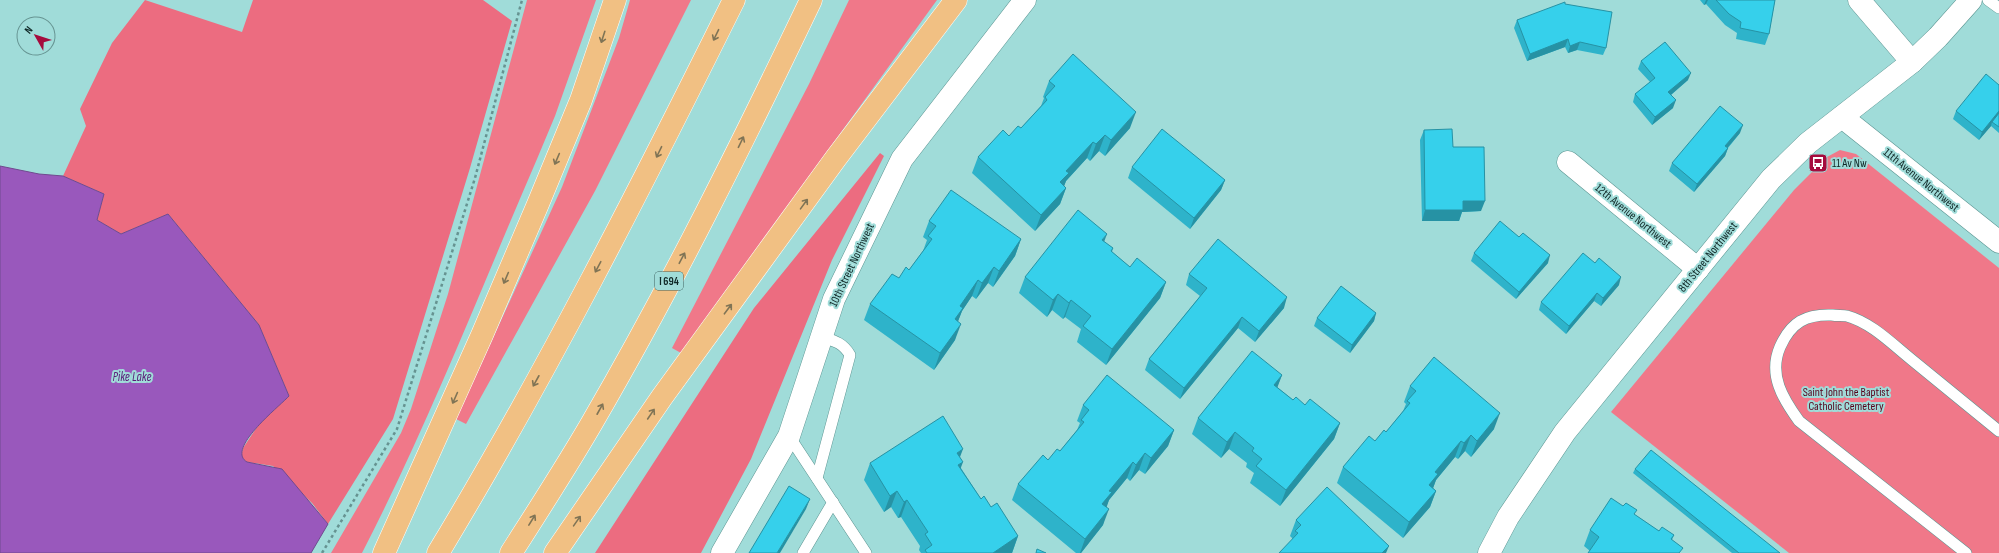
<svg xmlns="http://www.w3.org/2000/svg" width="1999" height="553" viewBox="0 0 1999 553" font-family="'Sofia Sans Condensed',sans-serif">
  <style>
    .green { fill: #f07889 }
    .forest { fill: #ec6c80 }
    .water { fill: #9958bc; stroke: #704a8f }
    .lines { fill: none; stroke-linecap: round; stroke-linejoin: round }
    .service-casing { stroke: #5b9592; stroke-width: 12 }
    .minor-casing { stroke: #5b9592; stroke-width: 23 }
    .tertiary-casing { stroke: #5b9592; stroke-width: 23 }
    .motorway-casing { stroke: #fff; stroke-width: 23 }
    .path { stroke: #669391; stroke-width: 2.5; stroke-dasharray: 3 3; stroke-linecap: butt }
    .service { stroke: #fff; stroke-width: 11 }
    .minor { stroke: #fff; stroke-width: 22 }
    .tertiary { stroke: #fff; stroke-width: 22 }
    .motorway { stroke: #f1c083; stroke-width: 22 }
    .wall { fill: #2eb3ca }
    .shaded-wall { fill: #2692a4 }
    .building { fill: #36d0eb; stroke: #2692a4 }
    .oneway { stroke: #807455 }
    .labels { text-anchor: middle; dominant-baseline: central; stroke-width: 4; stroke-linejoin: round; paint-order: stroke }
    .shield { fill: #a0dcd9; stroke: #3b5e5c; stroke-width: 1 }
    .shield-label { font-size: 11px; font-weight: bold; fill: #102827 }
    .poi-label { font-size: 12px; fill: #102827; stroke: #a0dcd9; text-anchor: start }
    .street-label { font-size: 12px; fill: #102827; stroke: #a0dcd9 }
    .park-label { font-size: 12px; fill: #57031c; stroke: #a0dcd9 }
    .water-label { font-size: 13px; font-style: italic; fill: #591a76; stroke: #a0dcd9 }
  </style>
  <rect width="100%" height="100%" fill="#a0dcd9"/>
  <g class="green">
    <path d="M 527,0 L 596,0 L 555,116 L 537,159 C 480,291 428,425 362,553 L 331,553 L 401,433 L 411,409 L 448,294 Z"/>
    <polygon points="630,0 691,0 595,191 466,424 456,419 562,187 619,38"/>
    <polygon points="849,0 937,0 681,353 672,348 809,84"/>
    <polygon points="1840,150 1856,154 1999,268 1999,553 1789,553 1611,412 1794,190 1827,157"/>
  </g>
  <g class="forest">
    <polygon points="145,0 242,32 253,0 483,0 512,21 470,168 393,419 328,524 312,503 273,466 247,462 242,459 241,456 243,448 263,418 289,396 259,325 168,214 121,234 97,220 104,194 63,176 86,126 80,109 112,43"/>
    <polygon points="880,153 884,156 832,260 751,459 701,553 595,553 754,308"/>
  </g>
  <path class="water" d="M 0,166 L 39,174 L 63,176 L 104,194 L 97,220 L 121,234 L 168,214 L 259,325 L 289,396 C 280,406 225,449 247,462 L 282,469 L 328,524 L 311,553 L 0,553 Z"/>
  <g class="lines">
    <defs>
      <g id="service">
        <polyline points="1988,0 1999,8"/>
        <polyline points="789,436 866,553"/>
        <path d="M 817,478 L 850,355 C 843,343 835,341 822,337"/>
        <polyline points="803,553 833,502"/>
        <path d="M 1966,553 L 1799,421 C 1783,399 1768,375 1780,347 C 1791,322 1806,314 1832,315 C 1837,316 1843,315 1847,316 C 1872,323 1892,344 1912,360 C 1941,384 1970,407 1999,431"/>
      </g>
      <g id="minor">
        <polyline points="1859,0 1912,62"/>
        <polyline points="1842,117 1999,242"/>
        <polyline points="1568,162 1698,269"/>
        <polyline points="722,553 789,436 834,299 902,159 1025,0"/>
      </g>
      <polyline id="tertiary" points="1489,553 1508,517 1565,432 1771,179 1808,143 1912,62 1938,37 1971,0"/>
      <g id="motorway">
        <polyline points="384,553 482,335 538,204 581,100 615,0"/>
        <path d="M 438,553 C 546,374 641,187 734,0"/>
        <path d="M 511,553 C 539,509 567,466 593,421 C 672,285 743,142 811,0"/>
        <polyline points="555,553 662,397 836,158 956,0"/>
      </g>
    </defs>
    <use href="#service" class="service-casing"/>
    <use href="#minor" class="minor-casing"/>
    <use href="#tertiary" class="tertiary-casing"/>
    <use href="#motorway" class="motorway-casing"/>
    <polyline class="path" points="322,553 397,429 475,178 522,0"/>
    <use href="#service" class="service"/>
    <use href="#minor" class="minor"/>
    <use href="#tertiary" class="tertiary"/>
    <use href="#motorway" class="motorway"/>
  </g>
  <g class="wall">
    <polygon points="1700,0 1775,0 1769,34 1765,45 1736,39 1737,33 1725,25 1706,4 1704,5"/>
    <polygon points="1565,4 1606,48 1603,55 1577,50 1568,53 1565,47 1527,61 1514,28 1517,20"/>
    <polygon points="1641,61 1688,80 1671,95 1673,108 1652,125 1633,102 1635,94 1650,82 1638,69"/>
    <polygon points="1049,81 1130,128 1105,156 1099,151 1090,161 1087,158 1066,181 1064,186 1066,188 1060,204 1035,231 972,173 978,157 1021,128 1041,106 1044,98 1043,97"/>
    <polygon points="1999,85 1999,133 1991,126 1979,140 1953,119 1956,111"/>
    <polygon points="1424,130 1453,147 1481,211 1462,212 1459,221 1422,221 1420,140"/>
    <polygon points="1740,133 1728,148 1725,156 1694,192 1669,171 1672,163"/>
    <polygon points="1132,167 1225,180 1221,190 1190,229 1128,178"/>
    <polygon points="929,221 1021,239 1015,256 993,287 988,283 976,299 972,296 962,311 958,321 955,340 934,370 864,320 870,304 899,278 909,270 923,251 927,240 923,237"/>
    <polygon points="1104,242 1113,248 1112,252 1130,267 1166,282 1160,298 1106,365 1077,342 1081,329 1065,317 1063,319 1052,310 1047,317 1019,293 1025,277"/>
    <polygon points="1474,253 1548,263 1516,299 1471,261"/>
    <polygon points="1189,274 1284,308 1255,342 1238,328 1180,399 1145,370 1149,359 1200,296 1186,285"/>
    <polygon points="1619,285 1601,306 1594,301 1566,334 1539,310 1541,302"/>
    <polygon points="1376,313 1374,321 1350,353 1314,326 1317,318"/>
    <polygon points="1282,375 1277,387 1293,400 1305,405 1340,423 1334,439 1280,506 1250,483 1254,473 1246,467 1247,463 1229,449 1221,458 1192,434 1198,418"/>
    <polygon points="1410,386 1494,429 1471,457 1465,451 1458,459 1455,457 1436,480 1433,488 1436,491 1430,507 1403,538 1337,483 1343,467 1375,441 1386,432 1403,411 1406,404 1404,402"/>
    <polygon points="1083,405 1174,430 1168,446 1145,474 1139,470 1130,481 1127,478 1109,500 1106,507 1103,525 1081,553 1076,553 1012,500 1018,484 1048,460 1060,451 1077,430 1080,423 1077,421"/>
    <polygon points="960,457 961,468 981,499 991,507 1018,536 1012,553 921,553 919,550 920,546 901,517 898,518 891,507 884,512 864,480 870,463"/>
    <polygon points="1635,469 1780,553 1732,553 1633,473"/>
    <polygon points="1635,515 1659,531 1674,535 1672,540 1590,551 1584,546 1590,530"/>
    <polygon points="1296,520 1386,553 1292,540 1292,538 1290,536"/>
  </g>
  <g class="shaded-wall">
    <polygon points="1706,0 1708,0 1706,4 1704,5"/>
    <polygon points="1568,39 1565,47 1527,61 1530,54"/>
    <polygon points="1580,42 1577,50 1568,53 1570,46"/>
    <polygon points="1691,73 1688,80 1666,99 1668,92"/>
    <polygon points="1676,100 1673,108 1652,125 1655,117"/>
    <polygon points="1999,111 1999,116 1992,122 1991,126 1979,140 1982,132"/>
    <polygon points="1136,112 1130,128 1105,156 1111,140"/>
    <polygon points="1743,125 1740,133 1722,154 1725,146"/>
    <polygon points="1105,135 1099,151 1090,161 1096,144"/>
    <polygon points="1093,142 1087,158 1066,181 1063,189 1060,182 1066,171"/>
    <polygon points="1728,148 1725,156 1694,192 1697,184"/>
    <polygon points="1225,180 1221,190 1190,229 1194,218"/>
    <polygon points="1066,188 1060,204 1035,231 1041,215"/>
    <polygon points="1463,201 1485,201 1481,211 1462,212 1459,221 1422,221 1425,210"/>
    <polygon points="1107,234 1101,250 1102,240"/>
    <polygon points="1021,239 1015,256 993,287 999,271"/>
    <polygon points="1550,255 1548,263 1516,299 1519,292"/>
    <polygon points="994,267 988,283 976,299 982,283"/>
    <polygon points="1621,277 1619,285 1601,306 1603,298"/>
    <polygon points="978,280 972,296 962,311 957,324 949,336 960,306"/>
    <polygon points="1166,282 1160,298 1106,365 1112,349"/>
    <polygon points="1597,293 1594,301 1566,334 1569,326"/>
    <polygon points="1058,294 1052,310 1047,317 1053,300"/>
    <polygon points="1287,297 1284,308 1255,342 1259,331"/>
    <polygon points="1071,300 1065,317 1063,319 1069,303"/>
    <polygon points="1376,313 1374,321 1350,353 1352,345"/>
    <polygon points="1242,317 1238,328 1180,399 1184,388"/>
    <polygon points="961,324 955,340 934,370 940,353"/>
    <polygon points="1282,375 1276,391 1274,385"/>
    <polygon points="1500,413 1494,429 1471,457 1477,441"/>
    <polygon points="1340,423 1334,439 1280,506 1286,490"/>
    <polygon points="1174,430 1168,446 1145,474 1151,458"/>
    <polygon points="1235,432 1229,449 1221,458 1227,442"/>
    <polygon points="1471,435 1465,451 1458,459 1464,443"/>
    <polygon points="1461,441 1455,457 1436,480 1432,491 1429,485 1435,472"/>
    <polygon points="963,449 957,465 957,453"/>
    <polygon points="1145,453 1139,470 1130,481 1136,465"/>
    <polygon points="963,462 957,478 958,465"/>
    <polygon points="1133,462 1127,478 1109,500 1106,509 1102,504 1109,491"/>
    <polygon points="897,491 891,507 884,512 890,496"/>
    <polygon points="1436,491 1430,507 1403,538 1409,522"/>
    <polygon points="810,499 806,509 780,553 777,553"/>
    <polygon points="907,500 901,517 898,518 904,502"/>
    <polygon points="1109,509 1103,525 1081,553 1080,553 1085,539"/>
    <polygon points="1018,536 1012,553 993,553"/>
    <polygon points="1389,546 1386,553 1382,553"/>
  </g>
  <g class="building">
    <polygon points="1716,0 1775,0 1769,34 1740,28 1741,22 1729,14"/>
    <polygon points="1565,2 1565,4 1612,12 1606,48 1580,42 1570,46 1568,39 1530,54 1517,20"/>
    <polygon points="1665,42 1691,73 1668,92 1676,100 1655,117 1635,94 1655,78 1641,61"/>
    <polygon points="1073,54 1136,112 1111,140 1105,135 1096,144 1093,142 1066,171 1069,173 1060,182 1066,188 1041,215 978,157 1003,130 1009,136 1018,126 1021,128 1047,100 1045,97 1055,86 1049,81"/>
    <polygon points="1986,74 1999,85 1999,111 1982,132 1956,111"/>
    <polygon points="1720,106 1743,125 1725,146 1728,148 1697,184 1672,163"/>
    <polygon points="1999,113 1999,127 1992,122"/>
    <polygon points="1162,129 1225,180 1194,218 1132,167"/>
    <polygon points="1452,129 1453,147 1484,147 1485,201 1463,201 1463,210 1425,210 1424,130"/>
    <polygon points="951,190 1021,239 999,271 994,267 982,283 978,280 960,306 963,308 955,319 961,324 940,353 870,304 892,274 899,278 906,267 909,270 932,239 928,236 936,226 929,221"/>
    <polygon points="1078,210 1107,234 1102,240 1113,248 1111,251 1130,267 1137,258 1166,282 1112,349 1083,326 1091,316 1071,300 1069,303 1058,294 1053,300 1025,277"/>
    <polygon points="1500,221 1519,237 1523,233 1550,255 1519,292 1474,253"/>
    <polygon points="1218,239 1287,297 1259,331 1242,317 1184,388 1149,359 1207,288 1189,274"/>
    <polygon points="1583,253 1595,263 1599,258 1621,277 1603,298 1597,293 1569,326 1541,302"/>
    <polygon points="1341,286 1376,313 1352,345 1317,318"/>
    <polygon points="1252,351 1282,375 1274,385 1293,400 1296,397 1305,405 1310,399 1340,423 1286,490 1256,466 1262,459 1252,451 1254,448 1235,432 1227,442 1198,418"/>
    <polygon points="1434,357 1500,413 1477,441 1471,435 1464,443 1461,441 1435,472 1438,474 1429,485 1436,491 1409,522 1343,467 1369,436 1375,441 1384,430 1386,432 1410,403 1407,401 1416,391 1410,386"/>
    <polygon points="1107,375 1174,430 1151,458 1145,453 1136,465 1133,462 1109,491 1112,492 1102,504 1109,509 1085,539 1018,484 1043,455 1048,460 1057,449 1060,451 1084,422 1081,420 1089,410 1083,405"/>
    <polygon points="943,416 963,449 957,453 963,462 958,465 981,499 984,496 991,507 997,503 1018,536 993,553 927,553 925,550 932,545 925,534 928,532 907,500 904,502 897,491 890,496 870,463"/>
    <polygon points="1651,450 1780,553 1739,553 1635,469"/>
    <polygon points="789,486 810,499 777,553 749,553"/>
    <polygon points="1327,487 1389,546 1382,553 1279,553 1298,533 1295,531 1301,525 1296,520"/>
    <polygon points="1611,498 1623,506 1626,503 1637,510 1634,514 1659,531 1662,527 1674,535 1671,539 1683,548 1679,553 1588,553 1599,537 1590,530"/>
    <polygon points="1037,549 1046,553 1036,553"/>
  </g>
  <defs><path id="oneway-shaft" d="M-6 0H5M1.5-3L5.5 0L1.5 3" fill="none" stroke-width="1.6" stroke-linecap="round" stroke-linejoin="round"/></defs>
  <g class="oneway">
    <use href="#oneway-shaft" transform="translate(716 35) rotate(116)"/>
    <use href="#oneway-shaft" transform="translate(603 37) rotate(108)"/>
    <use href="#oneway-shaft" transform="translate(741 142) rotate(-64)"/>
    <use href="#oneway-shaft" transform="translate(659 152) rotate(116)"/>
    <use href="#oneway-shaft" transform="translate(557 159) rotate(113)"/>
    <use href="#oneway-shaft" transform="translate(804 204) rotate(-54)"/>
    <use href="#oneway-shaft" transform="translate(682 258) rotate(-62)"/>
    <use href="#oneway-shaft" transform="translate(598 267) rotate(118)"/>
    <use href="#oneway-shaft" transform="translate(506 278) rotate(113)"/>
    <use href="#oneway-shaft" transform="translate(728 309) rotate(-53)"/>
    <use href="#oneway-shaft" transform="translate(536 381) rotate(119)"/>
    <use href="#oneway-shaft" transform="translate(455 398) rotate(114)"/>
    <use href="#oneway-shaft" transform="translate(600 409) rotate(-61)"/>
    <use href="#oneway-shaft" transform="translate(651 414) rotate(-56)"/>
    <use href="#oneway-shaft" transform="translate(532 520) rotate(-58)"/>
    <use href="#oneway-shaft" transform="translate(577 521) rotate(-55)"/>
  </g>
  <defs>
    <symbol id="bus-square" viewBox="-11 -11 22 22"><rect x="-9" y="-9" width="18" height="18" rx="4" fill="#a50b3d" stroke="#a0dcd9"/><path d="M-5-6H5V4H4V6H2V4H-2V6H-4V4H-5ZM-3.5-4V0h7V-4ZM-3.5 1.2v1.5H-2V1.2ZM2 1.2v1.5H3.5V1.2Z" fill="#fff"/></symbol>
  </defs>
  <g fill-rule="evenodd">
    <use href="#bus-square" x="1807" y="152" width="22" height="22"/>
  </g>
  <g class="labels">
    <rect class="shield" x="655" y="272" width="28" height="18" rx="3"/>
    <g class="shield-label">
      <text x="669" y="281">I 694</text>
    </g>
    <g class="poi-label">
      <text x="1832" y="163">11 Av Nw</text>
    </g>
    <g class="street-label">
      <text transform="translate(1921 180) rotate(39)">11th Avenue Northwest</text>
      <text transform="translate(1633 216) rotate(39)">12th Avenue Northwest</text>
      <text transform="translate(1708 257) rotate(-51)">8th Street Northwest</text>
      <text transform="translate(852 265) rotate(-65)">10th Street Northwest</text>
    </g>
    <g class="park-label">
      <text x="1846" y="392">Saint John the Baptist<tspan x="1846" dy="14">Catholic Cemetery</tspan></text>
    </g>
    <g class="water-label">
      <text x="132" y="377">Pike Lake</text>
    </g>
  </g>
  <g transform="translate(36 36) rotate(309)"><circle r="19" fill="#a0dcd9" stroke="#669492"/>
  <path d="M0-3L7 15L0 10L-7 15Z" fill="#a50b3d"/>
  <text y="-6" font-size="11" font-weight="bold" text-anchor="middle" fill="#102827">N</text>
  </g>
</svg>
